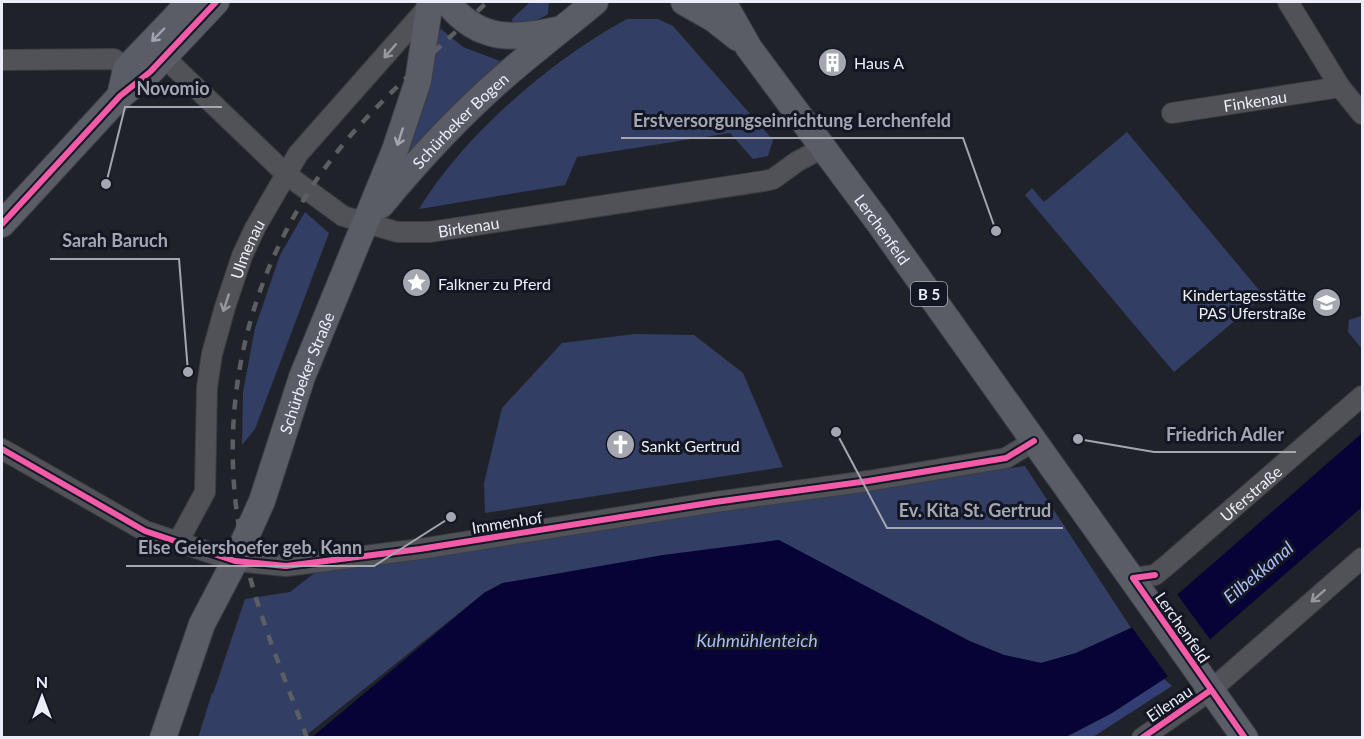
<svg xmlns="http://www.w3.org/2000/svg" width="1364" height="739" viewBox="0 0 1364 739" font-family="Lato,sans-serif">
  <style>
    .green { fill: #333e65 }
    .forest { fill: #323e74 }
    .water { fill: #070336 }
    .pier { fill: #20222a }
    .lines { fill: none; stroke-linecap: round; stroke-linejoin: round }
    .minor-casing { stroke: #3c3d44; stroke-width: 22 }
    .major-casing { stroke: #3c3d44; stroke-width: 28 }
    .minor { stroke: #505257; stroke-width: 20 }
    .major { stroke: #5a5c66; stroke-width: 26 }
    .rail { stroke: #5c5e64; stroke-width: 4.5; stroke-dasharray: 10 10; stroke-linecap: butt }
    .cycleway-casing { stroke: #131724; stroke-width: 10 }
    .cycleway { stroke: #f35aa7; stroke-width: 6 }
    .oneway { stroke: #a2a5af }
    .oneway2 { stroke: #96989f }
    .labels { text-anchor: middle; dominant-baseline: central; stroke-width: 6; stroke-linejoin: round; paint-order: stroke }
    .shield { fill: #131724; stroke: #aaaeb8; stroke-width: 1.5 }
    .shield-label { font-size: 15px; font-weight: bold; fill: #ebeef8 }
    .poi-label { font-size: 16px; fill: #ebeef8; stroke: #131724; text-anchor: start }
    .street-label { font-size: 16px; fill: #ebeef8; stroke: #131724 }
    .water-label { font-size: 18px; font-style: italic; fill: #abbbf3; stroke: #131724 }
    .leader { fill: none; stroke: #a4a7b0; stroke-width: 2 }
    .callout-dot { fill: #a4a7b0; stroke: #131724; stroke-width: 2 }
    .callout-label { font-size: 18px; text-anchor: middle; font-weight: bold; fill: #a4a7b0; stroke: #131724; stroke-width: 6; stroke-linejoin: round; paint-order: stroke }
  </style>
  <rect width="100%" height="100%" fill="#20222a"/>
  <g class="green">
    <path d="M 530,2 L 549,2 L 548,14 C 537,22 525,22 513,23 L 512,19 Z"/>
    <path d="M 627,19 L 658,19 L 673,26 L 773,140 L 768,156 L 753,159 L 730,133 L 577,157 L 565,185 L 419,209 C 464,135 551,60 627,19 Z"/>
    <polygon points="441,29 463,47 500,61 502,64 422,143 403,159 438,32"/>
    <polygon points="1127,132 1264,296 1174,372 1025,195 1032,188 1044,202"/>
    <polygon points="305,212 329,233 255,429 242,445 243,392 255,328 280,255"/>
    <polygon points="1361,316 1362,318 1362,349 1348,332 1349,320"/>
    <polygon points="635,334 694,335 743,373 783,467 485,513 484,483 502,408 562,343"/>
    <polygon points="1025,466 1131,628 1076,653 1041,663 1004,655 970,641 778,540 502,583 484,593 304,737 198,738 212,693 213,694 245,599 290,592 317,571"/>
  </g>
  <polygon class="forest" points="1164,679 1172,686 1096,735 1092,737 1065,738 1112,713"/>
  <polygon class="water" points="1362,433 1362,507 1167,677 1112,713 1065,737 311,738 484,593 503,583 663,555 779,540 969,641 1004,655 1041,663 1076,653 1131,628 1178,594"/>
  <polygon class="pier" points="1176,593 1212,642 1169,678 1131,626"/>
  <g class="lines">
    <defs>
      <g id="minor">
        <polyline points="1288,2 1340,87 1362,114"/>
        <path id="s1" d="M 164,57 L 287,175 L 343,216 L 397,232 L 430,232 L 764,181 L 773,179 L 798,161 L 823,148"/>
        <polyline points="2,60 114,59 126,69"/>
        <path id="s2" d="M 1172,113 L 1340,87"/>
        <polyline points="2,449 145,531 235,561 286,566 420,549 715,502 868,481 1006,458 1034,441"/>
        <path id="s3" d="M 178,542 L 205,492 L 207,387 L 212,354 L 225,307 L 242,256 L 255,228 L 298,154 L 428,7"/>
        <path id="s4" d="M 1133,578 L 1155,575 L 1166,566 L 1362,396"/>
        <polyline points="1142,738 1211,690 1362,558"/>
      </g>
      <g id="major">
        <path d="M 447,2 C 478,41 512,40 557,30"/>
        <polyline points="684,2 714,19 738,38"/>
        <path id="s5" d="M 723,2 L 749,48 L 879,223 L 1245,738"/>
        <polyline points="120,96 126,69 190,2"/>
        <path id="s6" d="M 381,205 C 423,154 469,105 520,63 C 545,42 571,22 595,2"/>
        <polyline points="2,224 120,96 150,72 216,2"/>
        <path id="s7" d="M 163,738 L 202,624 L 235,561 L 262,501 L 302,377 L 395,150 L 418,81 L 430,2"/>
      </g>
    </defs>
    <use href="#minor" class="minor-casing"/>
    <use href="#major" class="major-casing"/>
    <use href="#minor" class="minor"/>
    <use href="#major" class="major"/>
    <path class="rail" d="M 307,738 C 284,676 257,613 243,549 C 212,400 252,250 351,135 C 393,87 442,46 487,2"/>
    <defs>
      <g id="cycleway">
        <polyline points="2,224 120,96 150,72 216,2"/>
        <polyline points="2,449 145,531 235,561 286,566 420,549 715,502 868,481 1006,458 1034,441"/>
        <polyline points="1155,575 1133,578 1245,738"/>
        <polyline points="1142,738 1211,690"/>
      </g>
    </defs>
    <use href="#cycleway" class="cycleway-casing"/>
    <use href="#cycleway" class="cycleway"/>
  </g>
  <defs><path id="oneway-shaft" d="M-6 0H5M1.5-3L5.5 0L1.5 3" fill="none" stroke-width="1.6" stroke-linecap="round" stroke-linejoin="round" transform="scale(1.5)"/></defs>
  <g class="oneway">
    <use href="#oneway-shaft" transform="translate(158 35) rotate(134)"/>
    <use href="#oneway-shaft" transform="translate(400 137) rotate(108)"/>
  </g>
  <g class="oneway2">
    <use href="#oneway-shaft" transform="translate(390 51) rotate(131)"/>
    <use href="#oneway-shaft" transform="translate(226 303) rotate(108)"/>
    <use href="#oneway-shaft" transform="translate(1318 596) rotate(139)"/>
  </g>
  <defs>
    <symbol id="building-disc" viewBox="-11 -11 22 22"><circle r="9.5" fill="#a4a7b0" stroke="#131724"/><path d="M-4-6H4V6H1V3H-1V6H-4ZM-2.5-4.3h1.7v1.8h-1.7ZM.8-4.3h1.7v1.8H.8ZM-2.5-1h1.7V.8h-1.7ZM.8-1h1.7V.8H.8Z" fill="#fff"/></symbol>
    <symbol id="sight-disc" viewBox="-11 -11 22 22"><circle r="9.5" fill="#a4a7b0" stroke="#131724"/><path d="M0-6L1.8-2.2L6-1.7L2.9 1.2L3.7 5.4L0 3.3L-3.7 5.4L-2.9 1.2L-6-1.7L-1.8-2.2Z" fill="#fff"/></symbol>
    <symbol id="school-disc" viewBox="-11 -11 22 22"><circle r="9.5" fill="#a4a7b0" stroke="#131724"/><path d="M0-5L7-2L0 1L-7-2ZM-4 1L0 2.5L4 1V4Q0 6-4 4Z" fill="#fff"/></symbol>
    <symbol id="church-disc" viewBox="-11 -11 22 22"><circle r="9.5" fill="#a4a7b0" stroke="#131724"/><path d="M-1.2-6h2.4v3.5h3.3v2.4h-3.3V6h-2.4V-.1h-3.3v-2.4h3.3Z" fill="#fff"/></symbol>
  </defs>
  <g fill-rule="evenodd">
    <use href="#building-disc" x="816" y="46" width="33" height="33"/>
    <use href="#sight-disc" x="400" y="266" width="33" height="33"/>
    <use href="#school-disc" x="1310" y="286" width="33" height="33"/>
    <use href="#church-disc" x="604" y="428" width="33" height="33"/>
  </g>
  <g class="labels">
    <rect class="shield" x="911" y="282" width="36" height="24" rx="4.5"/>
    <g class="shield-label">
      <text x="929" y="294">B 5</text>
    </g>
    <g class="poi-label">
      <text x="854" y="62">Haus A</text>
      <text x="438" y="283">Falkner zu Pferd</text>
      <text x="1306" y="294" text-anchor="end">Kindertagesstätte<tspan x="1306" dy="18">PAS Uferstraße</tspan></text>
      <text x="641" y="445">Sankt Gertrud</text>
    </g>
    <g class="street-label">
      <text stroke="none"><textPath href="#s2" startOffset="84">Finkenau</textPath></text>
      <text stroke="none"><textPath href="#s6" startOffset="116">Schürbeker Bogen</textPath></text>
      <text stroke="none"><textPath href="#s1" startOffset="368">Birkenau</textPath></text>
      <text stroke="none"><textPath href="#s5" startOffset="278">Lerchenfeld</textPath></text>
      <text stroke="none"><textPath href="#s3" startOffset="306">Ulmenau</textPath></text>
      <text stroke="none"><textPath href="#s7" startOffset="393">Schürbeker Straße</textPath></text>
      <text stroke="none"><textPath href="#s4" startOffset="148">Uferstraße</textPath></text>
      <text transform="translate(507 522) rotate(-9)">Immenhof</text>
      <text transform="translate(1183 627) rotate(55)">Lerchenfeld</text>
      <text transform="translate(1169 703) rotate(-34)">Eilenau</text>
    </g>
    <g class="water-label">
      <text transform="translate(1258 572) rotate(-40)">Eilbekkanal</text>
      <text x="757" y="640">Kuhmühlenteich</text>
    </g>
  </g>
  <path class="leader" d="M106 184L125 107H222M996 231L963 138H621M188 372L179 259H50M1078 439L1154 452H1296M836 432L887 528H1063M451 517L374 566H126"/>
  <g class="callout-dot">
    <circle cx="106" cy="184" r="6"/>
    <circle cx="996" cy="231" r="6"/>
    <circle cx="188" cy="372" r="6"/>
    <circle cx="1078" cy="439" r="6"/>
    <circle cx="836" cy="432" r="6"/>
    <circle cx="451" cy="517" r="6"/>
  </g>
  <g class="callout-label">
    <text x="173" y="95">Novomio</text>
    <text x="792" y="127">Erstversorgungseinrichtung Lerchenfeld</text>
    <text x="115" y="247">Sarah Baruch</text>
    <text x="1225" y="441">Friedrich Adler</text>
    <text x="975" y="517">Ev. Kita St. Gertrud</text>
    <text x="250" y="554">Else Geiershoefer geb. Kann</text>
  </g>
  <rect width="1364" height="739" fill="none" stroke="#ebeef8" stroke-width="6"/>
  <g transform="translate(42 697)" stroke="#131724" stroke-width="4.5" paint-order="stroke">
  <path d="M0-4.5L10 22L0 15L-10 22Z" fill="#ebeef8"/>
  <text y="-9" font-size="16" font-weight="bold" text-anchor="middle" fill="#ebeef8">N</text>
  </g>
</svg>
